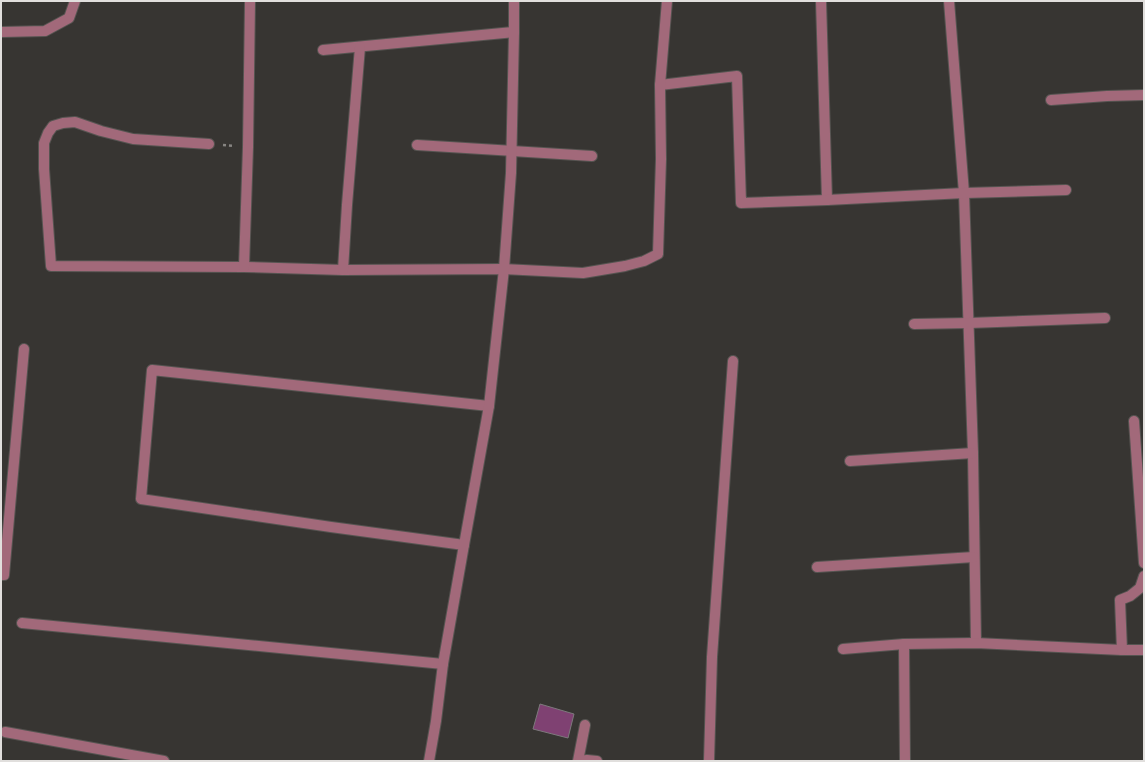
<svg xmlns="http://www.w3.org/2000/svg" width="1145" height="762" viewBox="0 0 1145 762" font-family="'Space Grotesk',sans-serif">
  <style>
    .building { fill: #7f4172; stroke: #7d797c }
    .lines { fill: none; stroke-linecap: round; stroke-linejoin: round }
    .minor-casing { stroke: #565451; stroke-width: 12 }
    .path { stroke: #878582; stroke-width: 2.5; stroke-dasharray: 3 3; stroke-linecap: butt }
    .minor { stroke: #a2697a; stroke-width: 10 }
  </style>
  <rect width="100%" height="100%" fill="#373532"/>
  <polygon class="building" points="540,704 574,714 568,738 533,729"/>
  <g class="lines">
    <defs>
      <g id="minor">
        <polyline points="821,1 827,200"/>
        <polyline points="949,1 964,193 973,453 976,643"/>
        <polyline points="1,32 45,31 69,18 75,1"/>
        <polyline points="323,50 514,32"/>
        <polyline points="660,85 737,76 741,203 827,200 964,193 1066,190"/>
        <polyline points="1051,100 1107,96 1144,95"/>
        <polyline points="209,144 133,139 101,131 75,122 63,123 53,126 48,133 44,143 44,169 51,266 244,267 343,270 504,269 583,273 625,266 644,261 658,254 661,159 660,85 667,1"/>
        <polyline points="417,145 592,156"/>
        <polyline points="244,267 248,147 250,1"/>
        <polyline points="343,270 347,205 360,47"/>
        <polyline points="914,324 969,323 1105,318"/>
        <polyline points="1134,421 1144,563"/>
        <polyline points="850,461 973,453"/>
        <polyline points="464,545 331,527 141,499 152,370 489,406"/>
        <polyline points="817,567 974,557"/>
        <polyline points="1,575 4,575 24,349"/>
        <polyline points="22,623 443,664"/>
        <polyline points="904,644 905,761"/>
        <polyline points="843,649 904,644 976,643 1122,650 1144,650"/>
        <polyline points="1122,650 1120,600 1130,596 1140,588 1144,576"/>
        <polyline points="5,732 164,761"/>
        <polyline points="429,761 436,721 443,664 464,545 489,406 504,269 511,173 514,32 514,1"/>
        <polyline points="578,761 585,725"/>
        <polyline points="580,761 587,760 597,761"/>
        <polyline points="709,761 712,657 733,361"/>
      </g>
    </defs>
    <use href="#minor" class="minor-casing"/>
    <polyline class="path" points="223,145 234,146"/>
    <use href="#minor" class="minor"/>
  </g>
  <rect width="1145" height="762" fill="none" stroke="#e1dfdd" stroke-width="4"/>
</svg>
